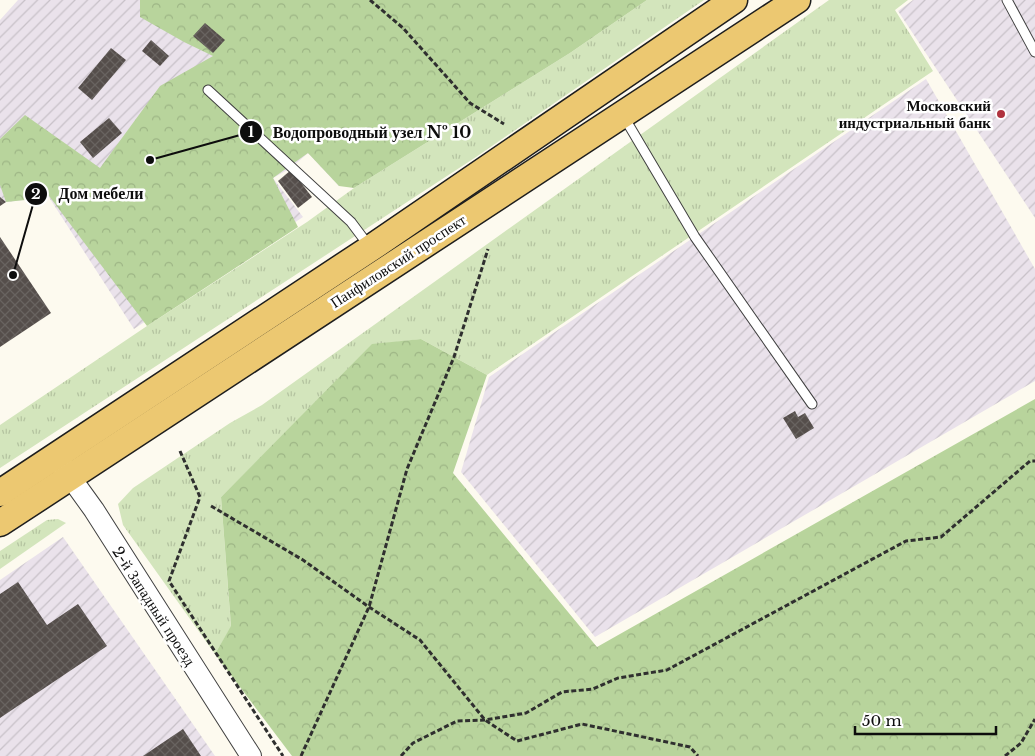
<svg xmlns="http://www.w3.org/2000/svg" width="1035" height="756" viewBox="0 0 1035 756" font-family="'Libre Baskerville',serif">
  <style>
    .industrial { fill: url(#industrial-furrows) }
    .grass { fill: url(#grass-tufts) }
    .forest { fill: url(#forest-crowns) }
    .building { fill: url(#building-cross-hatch) }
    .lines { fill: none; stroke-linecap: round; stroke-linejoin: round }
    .service-casing { stroke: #404040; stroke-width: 11 }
    .tertiary-casing { stroke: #404040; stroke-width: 22 }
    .primary-casing { stroke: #1e1e1e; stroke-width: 29 }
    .path { stroke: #2f2f2f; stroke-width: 3; stroke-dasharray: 5 2.5; stroke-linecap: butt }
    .service { stroke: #fff; stroke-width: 9 }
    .tertiary { stroke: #fff; stroke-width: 20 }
    .primary { stroke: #ecc871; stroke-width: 26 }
    .poi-dot { fill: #b0323e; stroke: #fff; stroke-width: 2 }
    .labels { text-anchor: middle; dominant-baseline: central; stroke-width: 5; stroke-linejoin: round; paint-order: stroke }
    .poi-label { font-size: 15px; font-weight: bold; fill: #0d0d0d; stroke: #fff; text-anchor: end }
    .street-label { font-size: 15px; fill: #0d0d0d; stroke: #fff }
    .leader { fill: none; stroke: #0d0d0d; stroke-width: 2 }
    .callout-dot { fill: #0d0d0d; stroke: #fff; stroke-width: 2 }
    .mark-label { font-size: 15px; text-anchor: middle; font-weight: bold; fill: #fff }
    .callout-label { font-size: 16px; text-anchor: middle; font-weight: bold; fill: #0d0d0d; stroke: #fff; stroke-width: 5; stroke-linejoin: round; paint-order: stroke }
  </style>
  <defs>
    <pattern id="industrial-furrows" width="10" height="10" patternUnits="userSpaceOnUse" patternTransform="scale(1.25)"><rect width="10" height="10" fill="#eae2eb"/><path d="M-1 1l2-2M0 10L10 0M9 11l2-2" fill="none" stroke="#c8c1c8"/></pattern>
    <pattern id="grass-tufts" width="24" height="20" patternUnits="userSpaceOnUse" patternTransform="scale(1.25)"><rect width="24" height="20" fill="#d3e5bc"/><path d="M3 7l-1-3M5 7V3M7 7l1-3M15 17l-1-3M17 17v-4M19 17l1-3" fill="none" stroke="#b4c3a0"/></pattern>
    <pattern id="forest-crowns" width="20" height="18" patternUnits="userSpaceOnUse" patternTransform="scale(1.25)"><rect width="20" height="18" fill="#b8d49c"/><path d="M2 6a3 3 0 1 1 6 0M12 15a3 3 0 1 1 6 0" fill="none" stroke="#9db585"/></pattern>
    <pattern id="building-cross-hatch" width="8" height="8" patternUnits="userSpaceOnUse" patternTransform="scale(1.25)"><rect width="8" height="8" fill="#554e4b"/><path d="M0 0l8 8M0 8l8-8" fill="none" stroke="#686360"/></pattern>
  </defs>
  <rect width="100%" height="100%" fill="#fdfaef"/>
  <g class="industrial">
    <polygon points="18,0 308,0 451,118 339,186 308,153 291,168 273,178 303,217 134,329 43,188 25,200 6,202 0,197 0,20"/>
    <polygon points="913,0 1035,0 1035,218 898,11"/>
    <polygon points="926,79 1035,269 1035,381 595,637 461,472 489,377"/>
    <polygon points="63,537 215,756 0,756 0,580"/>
  </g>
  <g class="grass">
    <polygon points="647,0 704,0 476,157 0,468 0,425 147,326 307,222 354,188 570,53"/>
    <polygon points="829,0 908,0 895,10 933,71 487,375 421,339 372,345 221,497 231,627 215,654 123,525 118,504 133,488 230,423 262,405"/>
    <polygon points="58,519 66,523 0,569 0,551 47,520"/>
  </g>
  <g class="forest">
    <polygon points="140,0 647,0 570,53 354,188 339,186 308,153 273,178 298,227 147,326 43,188 25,200 6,202 0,185 0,139 25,115 100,168 160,86 213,56 184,42 140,17"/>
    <polygon points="421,339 487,375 453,473 597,647 1035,399 1035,756 292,756 215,654 231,626 221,497 372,344"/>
  </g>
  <g class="building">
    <polygon points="205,23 225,40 213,53 193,36"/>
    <polygon points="151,40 169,56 160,66 142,51"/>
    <polygon points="111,48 126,60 92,100 78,88"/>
    <polygon points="109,118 122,133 93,158 80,142"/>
    <polygon points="291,170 312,197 298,208 278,181"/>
    <polygon points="0,197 6,202 0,206"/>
    <polygon points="0,237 51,313 0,347"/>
    <polygon points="795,411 798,417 805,413 814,428 796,439 783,418"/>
    <polygon points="18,582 47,625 78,604 107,646 0,718 0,594"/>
    <polygon points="183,729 201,756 143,756"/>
  </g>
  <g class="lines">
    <defs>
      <g id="service">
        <polyline points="1007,0 1035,52"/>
        <polyline points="208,90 351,222 369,246"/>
        <polyline points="624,117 695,237 812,404"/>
      </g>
      <polyline id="tertiary" points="63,467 94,510 251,756"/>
      <g id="primary">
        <polyline points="0,493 371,248 734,0"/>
        <polyline points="0,523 797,0"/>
      </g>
    </defs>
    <use href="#service" class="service-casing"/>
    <use href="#tertiary" class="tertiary-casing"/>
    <use href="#primary" class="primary-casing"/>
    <g class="path">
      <polyline points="370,0 403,28 470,103 504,124"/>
      <polyline points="180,451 200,497 169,581 283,756"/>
      <polyline points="211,506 303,560 369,607 420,640 485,720 517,741 582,724 690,747 698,756"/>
      <polyline points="301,756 369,607 407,469 454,357 488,249"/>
      <polyline points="401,756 413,743 457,721 485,720 526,713 562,692 593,689 618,678 667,670 906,541 941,537 1030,461 1035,461"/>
      <polyline points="1005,756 1021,743 1035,719"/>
    </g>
    <use href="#service" class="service"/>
    <use href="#tertiary" class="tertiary"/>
    <use href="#primary" class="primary"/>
  </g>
  <circle class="poi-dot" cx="1001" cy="114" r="5"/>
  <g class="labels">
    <g class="poi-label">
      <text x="991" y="105">Московский<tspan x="991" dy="17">индустриальный банк</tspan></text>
    </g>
    <g class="street-label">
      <text transform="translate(398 261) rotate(-33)">Панфиловский проспект</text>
      <text transform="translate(154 606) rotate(57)">2-й Западный проезд</text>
    </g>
  </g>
  <path class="leader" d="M150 160L251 132M13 275L36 194"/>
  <g class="callout-dot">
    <circle cx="150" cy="160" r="5"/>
    <circle cx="13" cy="275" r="5"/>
    <circle cx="251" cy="132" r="12"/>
    <circle cx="36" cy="194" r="12"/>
  </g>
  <g class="mark-label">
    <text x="251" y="137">1</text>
    <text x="36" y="199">2</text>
  </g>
  <g class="callout-label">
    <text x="372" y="138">Водопроводный узел № 10</text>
    <text x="101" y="199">Дом мебели</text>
  </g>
  <path d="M855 726v8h141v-8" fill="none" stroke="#0d0d0d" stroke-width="2.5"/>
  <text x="862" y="726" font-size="15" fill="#0d0d0d" stroke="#ffffff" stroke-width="4" paint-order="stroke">50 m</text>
</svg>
